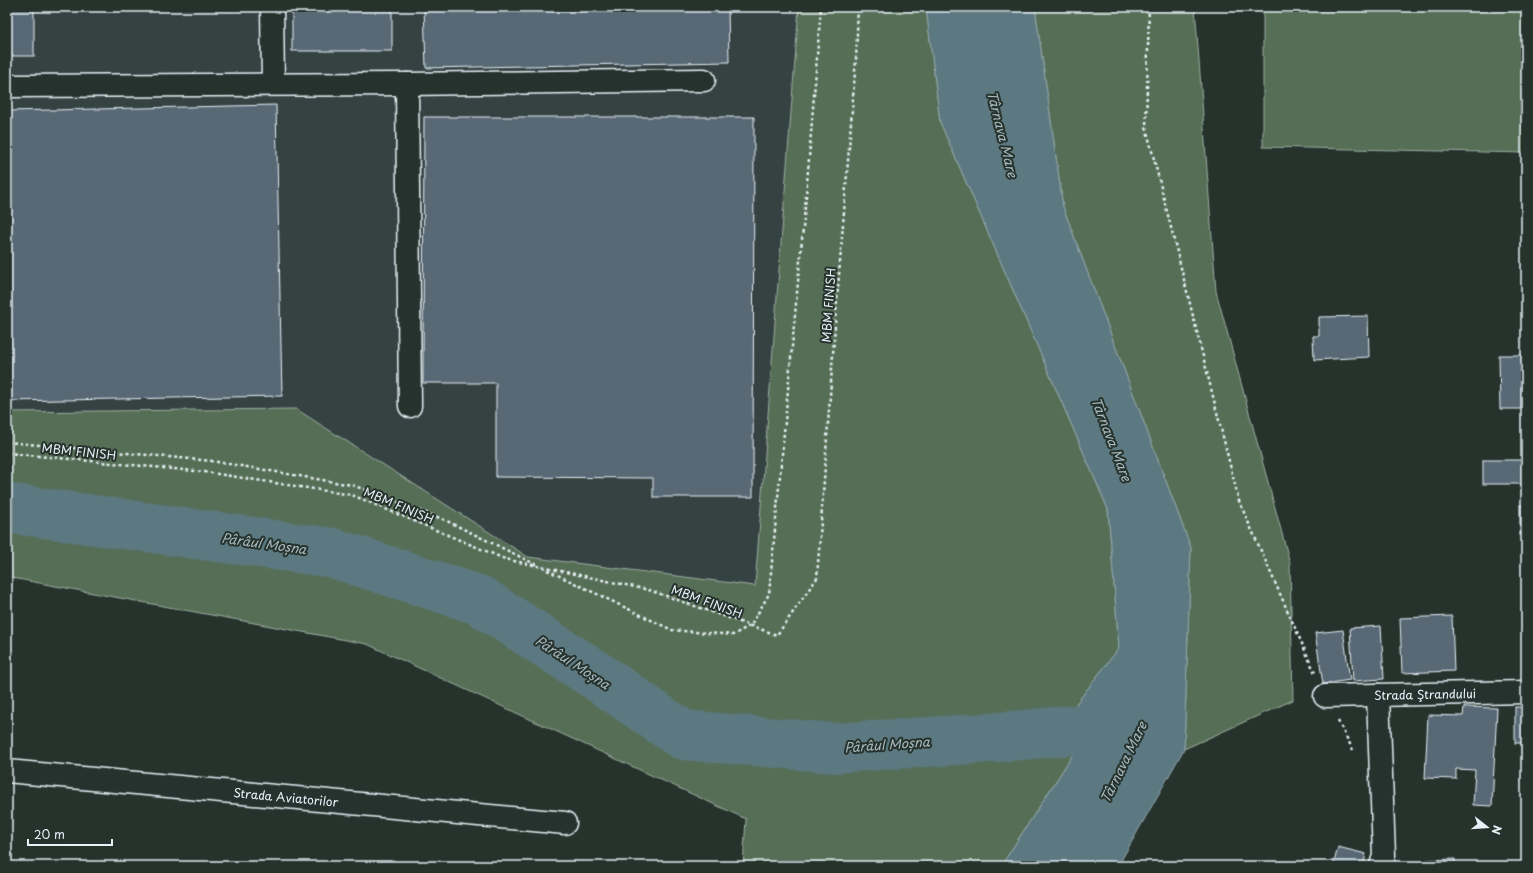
<svg xmlns="http://www.w3.org/2000/svg" width="1533" height="873" viewBox="0 0 1533 873" font-family="'Playpen Sans',sans-serif">
  <style>
    .built { fill: #354343 }
    .green { fill: #566e54; stroke: #9fb0a6 }
    .water { fill: #5c7880; stroke: #94a8b0 }
    .lines { fill: none; stroke-linecap: round; stroke-linejoin: round }
    .river { stroke: #5c7880; stroke-width: 50 }
    .building { fill: #586975; stroke: #e8f1f8 }
    .minor-casing { stroke: #e8f1f8; stroke-width: 25 }
    .path { stroke: #e8f1f8; stroke-width: 2.5; stroke-dasharray: 3 3; stroke-linecap: butt }
    .minor { stroke: #26332d; stroke-width: 22 }
    .labels { text-anchor: middle; dominant-baseline: central; stroke-width: 4; stroke-linejoin: round; paint-order: stroke }
    .street-label { font-size: 12px; fill: #e8f1f8; stroke: #26332d }
    .water-label { font-size: 13px; font-style: italic; fill: #a9bbc2; stroke: #26332d }
  </style>
  <rect width="100%" height="100%" fill="#26332d"/>
  <filter id="ink" filterUnits="userSpaceOnUse"><feTurbulence type="fractalNoise" baseFrequency=".025" numOctaves="2"/><feDisplacementMap in="SourceGraphic" scale="8" xChannelSelector="R" yChannelSelector="G"/><feConvolveMatrix kernelMatrix="1 2 1 2 8 2 1 2 1" color-interpolation-filters="sRGB"/></filter>
  <g filter="url(#ink)">
    <polygon class="built" points="7,7 799,7 755,586 528,557 296,409 7,412"/>
    <g class="green">
      <polygon points="799,7 926,7 940,122 1108,509 1119,648 1076,704 1074,753 1001,866 743,866 746,819 367,644 7,577 7,412 296,409 528,557 755,586"/>
      <polygon points="1035,7 1195,7 1216,291 1290,563 1293,700 1184,749 1191,548 1063,207"/>
      <polygon points="1263,7 1526,7 1526,153 1263,147"/>
    </g>
    <polygon class="water" points="926,7 1035,7 1063,207 1191,548 1184,749 1118,866 1001,866 1074,753 1076,704 1119,648 1108,509 940,122"/>
    <g class="lines">
      <polyline class="river" points="7,508 333,553 479,600 594,674 683,735 834,748 988,738 1087,729 1144,719"/>
    </g>
    <g class="building">
      <rect x="7" y="7" width="27" height="49"/>
      <rect x="292" y="7" width="100" height="44"/>
      <polygon points="424,7 728,7 729,62 426,68"/>
      <polygon points="276,105 282,396 7,401 7,111"/>
      <polygon points="424,117 754,117 753,497 653,497 653,478 496,477 496,383 423,383"/>
      <rect x="1524" y="300" width="2" height="51"/>
      <polygon points="1368,316 1369,357 1314,360 1313,336 1319,336 1319,317"/>
      <polygon points="1499,355 1526,355 1526,409 1500,409"/>
      <rect x="1483" y="460" width="43" height="24"/>
      <rect x="1520" y="505" width="6" height="30"/>
      <polygon points="1452,616 1454,671 1402,673 1400,618"/>
      <polygon points="1381,626 1384,679 1353,681 1350,628"/>
      <polygon points="1343,630 1350,680 1323,684 1315,633"/>
      <polygon points="1464,707 1497,708 1492,806 1473,805 1475,770 1456,769 1456,779 1425,778 1428,715 1463,716"/>
      <rect x="1515" y="707" width="11" height="36"/>
      <polygon points="1338,847 1366,854 1363,866 1333,866"/>
      <polygon points="1455,859 1455,866 1428,866 1428,860"/>
    </g>
    <g class="lines">
      <defs>
        <g id="minor">
          <polyline points="272,7 273,84"/>
          <polyline points="407,84 410,406"/>
          <polyline points="7,86 407,84 704,80"/>
          <polyline points="1378,695 1384,855 1381,866"/>
          <path id="s1" d="M 1325,696 L 1526,692"/>
          <path id="s2" d="M 7,771 L 565,823"/>
        </g>
      </defs>
      <use href="#minor" class="minor-casing"/>
      <g class="path">
        <polyline points="1149,7 1146,127 1239,501 1315,673"/>
        <polyline points="7,442 212,461 352,485 445,520 539,566"/>
        <polyline points="7,453 205,472 352,495 505,559 649,590 777,635 817,578 835,326 856,59 858,7"/>
        <polyline points="547,570 672,630 733,635 751,625 769,594 806,196 821,7"/>
        <polyline points="1338,721 1353,750"/>
      </g>
      <use href="#minor" class="minor"/>
    </g>
  </g>
  <g class="labels">
    <g class="street-label">
      <text transform="translate(828 305) rotate(-86)">MBM FINISH</text>
      <text transform="translate(79 451) rotate(6)">MBM FINISH</text>
      <text transform="translate(399 505) rotate(23)">MBM FINISH</text>
      <text transform="translate(707 601) rotate(20)">MBM FINISH</text>
      <text stroke="none"><textPath href="#s1" startOffset="100">Strada Ştrandului</textPath></text>
      <text stroke="none"><textPath href="#s2" startOffset="280">Strada Aviatorilor</textPath></text>
    </g>
    <g class="water-label">
      <text transform="translate(1003 134) rotate(76)">Târnava Mare</text>
      <text transform="translate(1112 439) rotate(69)">Târnava Mare</text>
      <text transform="translate(264 543) rotate(8)">Pârâul Moșna</text>
      <text transform="translate(573 662) rotate(33)">Pârâul Moșna</text>
      <text transform="translate(887 744) rotate(-4)">Pârâul Moșna</text>
      <text transform="translate(1123 762) rotate(-64)">Târnava Mare</text>
    </g>
  </g>
  <rect width="1533" height="873" fill="none" stroke="#26332d" stroke-width="24"/>
  <rect x="12" y="12" width="1509" height="849" fill="none" stroke="#e8f1f8" stroke-width="1.5" filter="url(#ink)"/>
  <g transform="translate(1487 827) rotate(107)" stroke="#26332d" stroke-width="3" paint-order="stroke">
  <path d="M0-3L7 15L0 10L-7 15Z" fill="#e8f1f8"/>
  <text y="-6" font-size="11" font-weight="bold" text-anchor="middle" fill="#e8f1f8">N</text>
  </g>
  <path d="M28 839v6h84v-6" fill="none" stroke="#e8f1f8" stroke-width="2"/>
  <text x="34" y="839" font-size="12" fill="#e8f1f8" stroke="#26332d" stroke-width="3" paint-order="stroke">20 m</text>
</svg>
